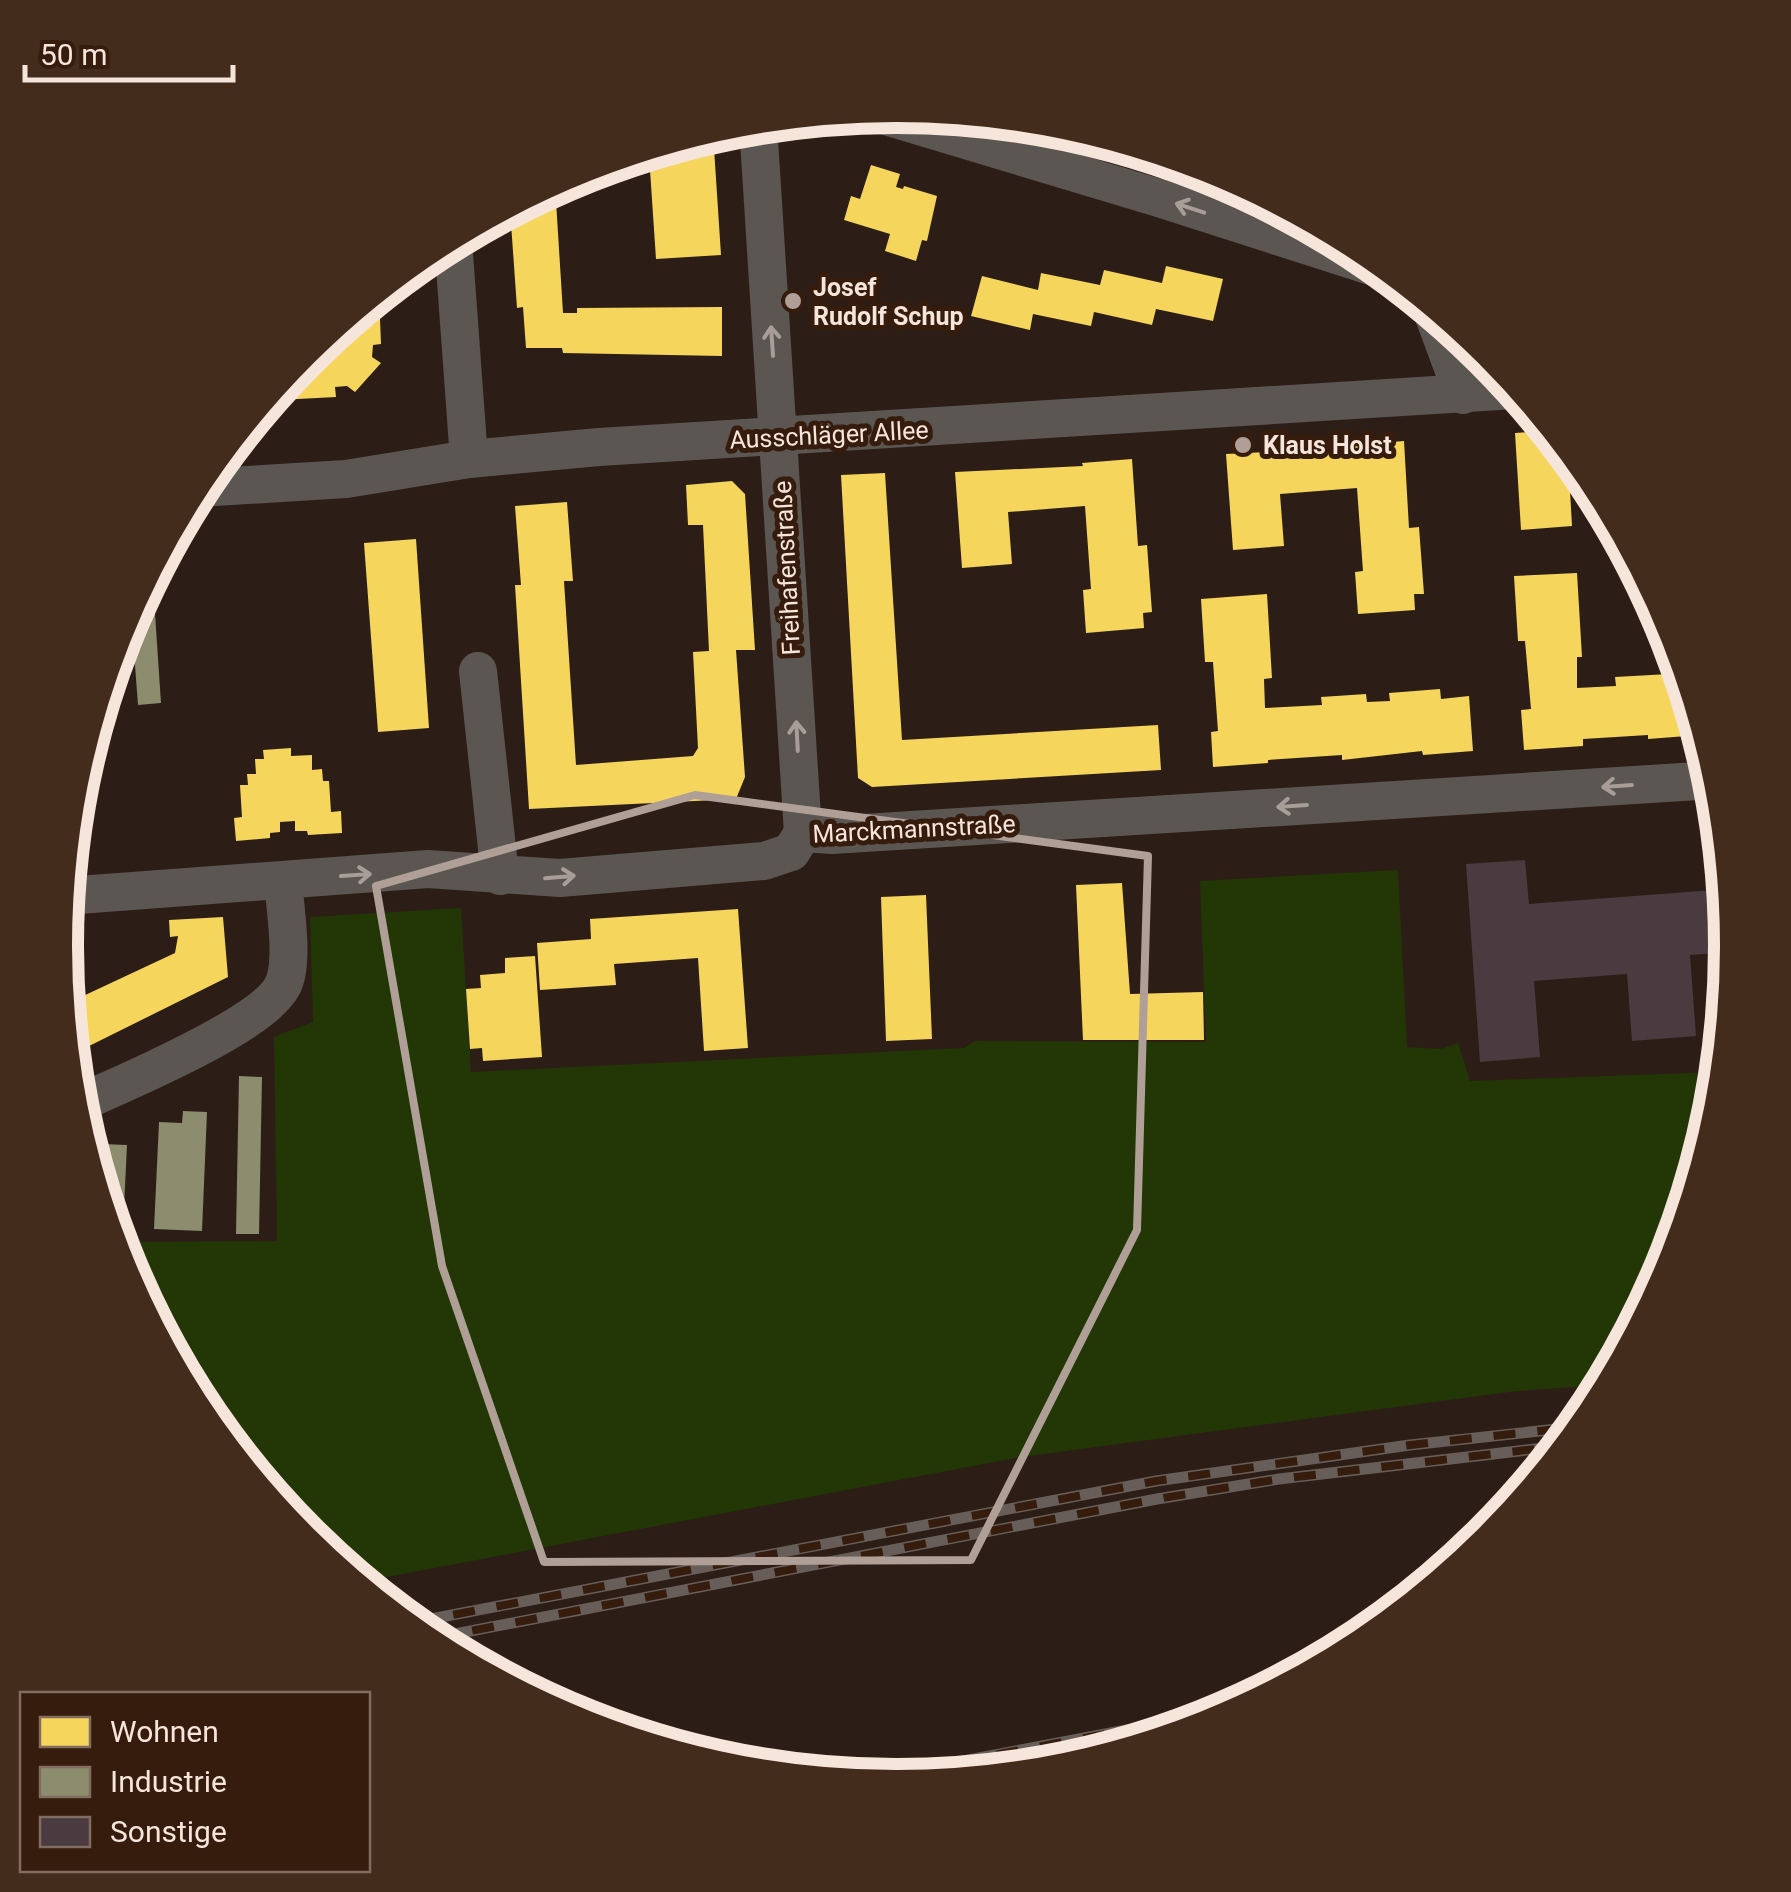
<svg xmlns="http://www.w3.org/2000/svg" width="1791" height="1892" viewBox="0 0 1791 1892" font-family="Roboto,sans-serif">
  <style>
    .green { fill: #223606 }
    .homes { fill: #f6d55c }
    .industry { fill: #8c8c6e }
    .building { fill: #493b40 }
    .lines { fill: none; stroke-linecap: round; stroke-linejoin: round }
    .minor { stroke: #5c5653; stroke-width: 38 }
    .rail-casing { stroke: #675e59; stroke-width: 11 }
    .rail { stroke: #351c0d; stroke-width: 8; stroke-dasharray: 22; stroke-linecap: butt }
    .oneway { stroke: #a99e97 }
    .marked { fill: none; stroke: #af9f96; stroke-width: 8; stroke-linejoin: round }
    .poi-dot { fill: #af9f96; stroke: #351c0d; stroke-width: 4 }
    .labels { text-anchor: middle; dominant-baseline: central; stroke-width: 10; stroke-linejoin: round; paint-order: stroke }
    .poi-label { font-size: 25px; font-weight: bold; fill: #f6e5db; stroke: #351c0d; text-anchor: start }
    .street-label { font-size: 25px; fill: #f6e5db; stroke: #351c0d }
    .rim { fill: none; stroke: #f6e5db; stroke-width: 12 }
  </style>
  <rect width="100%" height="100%" fill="#2c1e16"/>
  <polygon class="green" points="1398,870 1407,1047 1441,1049 1458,1043 1470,1081 1719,1072 1715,1110 1667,1266 1604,1385 1517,1391 1021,1457 360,1582 304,1536 201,1410 123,1265 116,1242 277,1241 274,1037 313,1022 310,917 461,908 471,1072 964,1048 975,1041 1206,1042 1200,881"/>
  <g class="homes">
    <polygon points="713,133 721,255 656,259 650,170 605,173 605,165"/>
    <polygon points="871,165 900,174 896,187 903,189 904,186 937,196 927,241 922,240 916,261 885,251 890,234 844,220 851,196 860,199"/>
    <polygon points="555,185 563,313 577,313 577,308 722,307 722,356 563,353 562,348 526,348 523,307 517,308 510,209"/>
    <polygon points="1166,266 1223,279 1213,321 1156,309 1152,325 1094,312 1091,326 1033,314 1030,330 971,316 982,276 1038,290 1041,273 1100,285 1104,270 1162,283"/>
    <polygon points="379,294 381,344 373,345 372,357 381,363 355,392 347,386 335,387 336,397 279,400 279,394 273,394 305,355"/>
    <polygon points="1548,431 1582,472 1569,473 1572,526 1521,530 1515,433"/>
    <polygon points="1404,441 1409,528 1419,527 1424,594 1414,594 1415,610 1358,614 1355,572 1363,571 1357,488 1280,494 1284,546 1233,550 1226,454 1354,448 1354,445"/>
    <polygon points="1132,459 1138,546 1147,545 1152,612 1143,613 1144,628 1086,633 1083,590 1091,589 1085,506 1008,512 1012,564 962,568 955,472 1083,466 1082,463"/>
    <polygon points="885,473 902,740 1158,725 1161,770 872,787 858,778 841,475"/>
    <polygon points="732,481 745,494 755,650 736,650 745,777 736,799 529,809 515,585 521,585 515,506 567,502 573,581 564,581 576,765 693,756 698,748 693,652 709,651 703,525 688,525 686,485"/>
    <polygon points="416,539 429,728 378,732 364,543"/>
    <polygon points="1577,573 1582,657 1577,657 1577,688 1616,686 1615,677 1669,674 1669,682 1684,681 1700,735 1648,739 1648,735 1583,739 1583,746 1524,750 1521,710 1531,709 1525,641 1518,641 1514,576"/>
    <polygon points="1267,594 1272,678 1264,679 1265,708 1322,705 1321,697 1366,694 1367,702 1390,701 1389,693 1440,689 1441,699 1469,696 1473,751 1423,755 1422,751 1342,760 1342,755 1268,760 1268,763 1213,767 1211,732 1218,731 1213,662 1205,662 1201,599"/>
    <polygon points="291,748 291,756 312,755 312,770 322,769 323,781 329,781 331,812 341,811 342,833 308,835 307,831 295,831 295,821 280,822 280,832 270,833 270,838 236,841 234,818 242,817 240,785 248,785 247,774 256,774 255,759 264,759 263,750"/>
    <polygon points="74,806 84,826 71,832 74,807"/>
    <polygon points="1122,883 1130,994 1203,992 1204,1040 1083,1040 1076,885"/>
    <polygon points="926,895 932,1039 886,1041 881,897"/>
    <polygon points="738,909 748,1048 704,1051 698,958 614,964 616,985 540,990 537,943 591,939 590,919"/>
    <polygon points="223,917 228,977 71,1055 66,1004 175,953 178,936 170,937 169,920"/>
    <polygon points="535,956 542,1057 483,1061 482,1048 470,1049 466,989 481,988 480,975 505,973 505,958"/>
  </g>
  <g class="industry">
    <polygon points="146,584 153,584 161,703 138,705 131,612"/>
    <polygon points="239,1076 262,1077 259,1234 236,1234"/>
    <polygon points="183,1111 207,1112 202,1231 154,1229 159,1122 182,1123"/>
    <polygon points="102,1144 127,1145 123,1228 112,1228 90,1156 101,1157"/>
  </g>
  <polygon class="building" points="1525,860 1529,904 1714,890 1718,953 1690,955 1696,1036 1632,1041 1627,974 1534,981 1540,1057 1480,1062 1466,864"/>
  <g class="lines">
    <g class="minor">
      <polyline points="876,113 1159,198 1383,270"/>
      <polyline points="758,124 803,833"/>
      <polyline points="453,240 469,459"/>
      <polyline points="1432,311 1463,395"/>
      <polyline points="198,488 346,479 469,459 599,447 1515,390"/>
      <polyline points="478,671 500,876"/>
      <polyline points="803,833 832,835 1714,780"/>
      <polyline points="65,896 428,869 560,878 764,861 791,852 803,833"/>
      <path d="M 76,1105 C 118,1085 273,1023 285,980 C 293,954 285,908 283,880"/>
    </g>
    <defs>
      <g id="rail">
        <polyline points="410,1623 1156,1481 1410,1445 1576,1427"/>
        <polyline points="429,1639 1157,1499 1279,1479 1561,1446"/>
        <polyline points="1000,1771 1101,1753"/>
        <polyline points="867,1779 1227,1711"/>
      </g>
    </defs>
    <use href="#rail" class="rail-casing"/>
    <use href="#rail" class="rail"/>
  </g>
  <defs><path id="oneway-shaft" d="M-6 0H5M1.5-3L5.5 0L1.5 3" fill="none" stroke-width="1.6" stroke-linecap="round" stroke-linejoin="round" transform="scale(2.5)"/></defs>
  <g class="oneway">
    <use href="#oneway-shaft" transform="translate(1190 208) rotate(-162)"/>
    <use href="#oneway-shaft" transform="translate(772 341) rotate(-94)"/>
    <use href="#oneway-shaft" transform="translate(797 736) rotate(-93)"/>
    <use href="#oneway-shaft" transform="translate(1617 786) rotate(176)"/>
    <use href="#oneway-shaft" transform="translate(1292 806) rotate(176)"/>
    <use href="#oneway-shaft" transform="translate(356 875) rotate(-4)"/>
    <use href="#oneway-shaft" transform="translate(560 877) rotate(-5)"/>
  </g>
  <path class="marked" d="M 695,795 L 1148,856 L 1137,1230 L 971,1560 L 544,1562 L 442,1266 L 376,886 Z"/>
  <g class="poi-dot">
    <circle cx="793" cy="301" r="10"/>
    <circle cx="1243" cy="445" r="10"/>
  </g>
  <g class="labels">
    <g class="poi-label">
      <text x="813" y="287">Josef<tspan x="813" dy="29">Rudolf Schup</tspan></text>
      <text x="1263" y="445">Klaus Holst</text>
    </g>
    <g class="street-label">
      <text transform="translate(829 435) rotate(-3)">Ausschläger Allee</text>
      <text transform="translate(787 568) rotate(-93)">Freihafenstraße</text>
      <text transform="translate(914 829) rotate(-3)">Marckmannstraße</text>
    </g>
  </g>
  <path d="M0 0H1791V1892H0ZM78 946a818 818 0 1 1 1636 0a818 818 0 1 1-1636 0Z" fill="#442c1d" fill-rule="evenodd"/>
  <path class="rim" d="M78 946a818 818 0 1 1 1636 0a818 818 0 1 1-1636 0Z"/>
  <rect x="20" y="1692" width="350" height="180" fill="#351c0d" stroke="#826c5f" stroke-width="2.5"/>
  <rect x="40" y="1717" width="50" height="30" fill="#f6d55c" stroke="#826c5f" stroke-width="2.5"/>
  <text x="110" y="1742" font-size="30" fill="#f6e5db">Wohnen</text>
  <rect x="40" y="1767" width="50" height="30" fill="#8c8c6e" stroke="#826c5f" stroke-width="2.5"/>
  <text x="110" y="1792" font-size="30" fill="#f6e5db">Industrie</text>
  <rect x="40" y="1817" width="50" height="30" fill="#493b40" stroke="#826c5f" stroke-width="2.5"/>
  <text x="110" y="1842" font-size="30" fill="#f6e5db">Sonstige</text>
  <path d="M25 65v15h208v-15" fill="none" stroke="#f6e5db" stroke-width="5"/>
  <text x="40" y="65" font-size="30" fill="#f6e5db" stroke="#351c0d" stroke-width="8" paint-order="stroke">50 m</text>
</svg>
